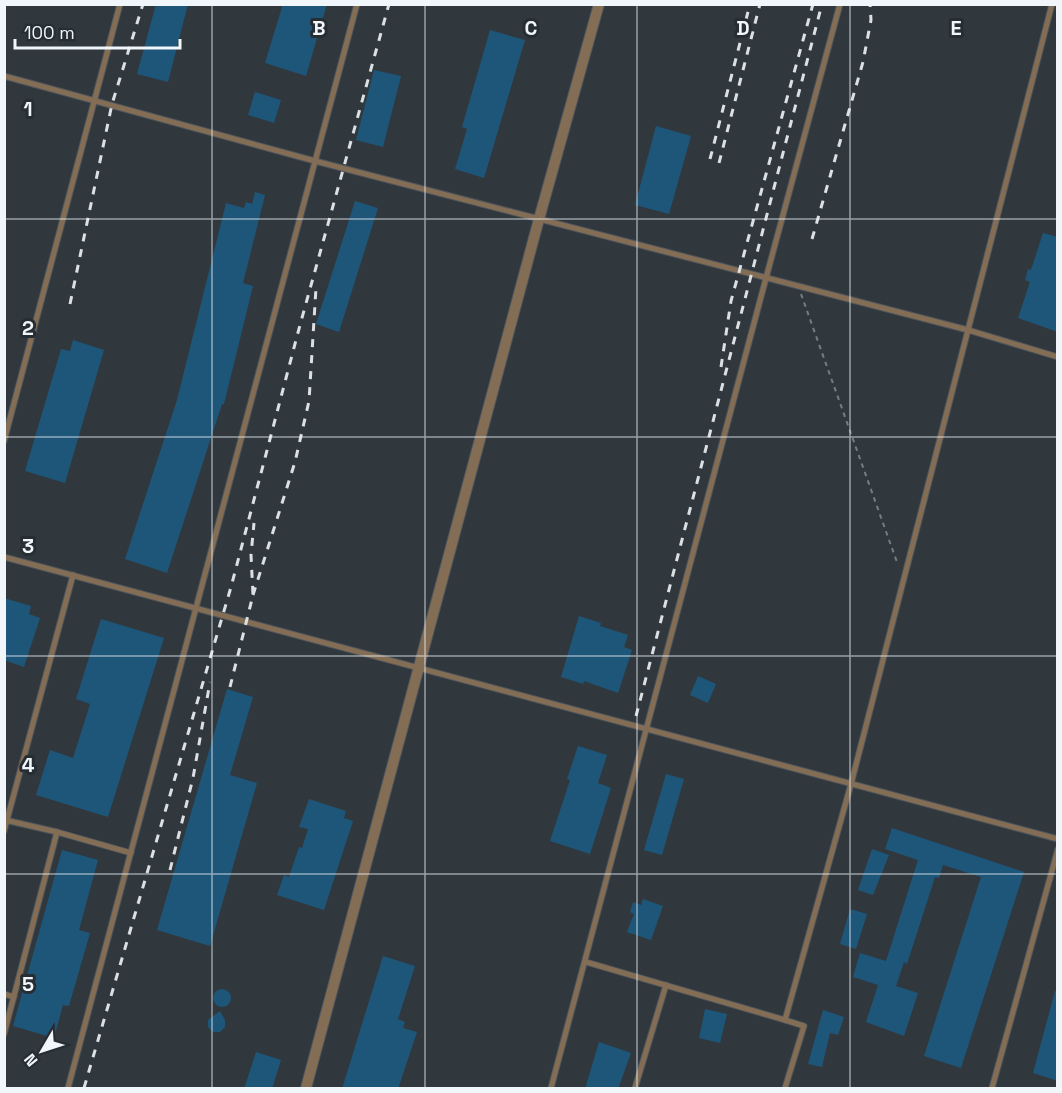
<svg xmlns="http://www.w3.org/2000/svg" width="1062" height="1093" viewBox="0 0 1062 1093" font-family="'Space Grotesk',sans-serif">
  <style>
    .building { fill: #1e5679 }
    .lines { fill: none; stroke-linecap: round; stroke-linejoin: round }
    .service-casing { stroke: #4f565c; stroke-width: 7 }
    .minor-casing { stroke: #4f565c; stroke-width: 12 }
    .path { stroke: #767d82; stroke-width: 2; stroke-dasharray: 4.5 4.5; stroke-linecap: butt }
    .service { stroke: #846d55; stroke-width: 5 }
    .minor { stroke: #846d55; stroke-width: 10 }
    .rail { stroke: #dae0e4; stroke-width: 3; stroke-dasharray: 8 8; stroke-linecap: butt }
    .grid { fill: none; stroke: #f0f6fa; stroke-width: 1.5; stroke-opacity: 0.55 }
    .grid-label { font-size: 20px; text-anchor: middle; font-weight: bold; fill: #f0f6fa; stroke: #262e34; stroke-width: 6; stroke-linejoin: round; paint-order: stroke }
  </style>
  <rect width="100%" height="100%" fill="#30383e"/>
  <g class="building">
    <polygon points="156,4 188,4 168,82 137,74"/>
    <polygon points="283,4 327,4 306,76 265,63"/>
    <polygon points="490,30 525,40 484,178 455,169 467,129 462,127"/>
    <polygon points="374,70 401,76 383,147 356,140"/>
    <polygon points="255,92 281,100 274,123 248,115"/>
    <polygon points="656,126 691,136 669,214 635,205"/>
    <polygon points="255,192 265,195 243,283 253,286 224,404 222,404 167,573 125,559 177,400 226,203 244,208 246,202 252,204"/>
    <polygon points="355,201 378,208 339,332 316,324"/>
    <polygon points="1043,233 1058,237 1058,332 1018,318 1030,282 1025,280 1028,269 1031,270"/>
    <polygon points="73,340 104,350 65,483 25,471 61,349 70,351"/>
    <polygon points="4,598 31,606 29,614 40,618 24,667 4,660"/>
    <polygon points="579,616 601,623 600,626 628,635 624,647 632,650 618,693 584,681 583,684 561,677"/>
    <polygon points="101,619 164,638 108,817 36,795 50,750 73,758 90,704 76,699"/>
    <polygon points="698,676 716,684 708,703 690,695"/>
    <polygon points="227,689 253,697 230,775 257,783 210,946 157,930"/>
    <polygon points="578,746 607,755 598,783 611,788 590,854 550,841 570,780 567,779"/>
    <polygon points="666,774 684,779 662,855 644,850"/>
    <polygon points="309,799 346,811 344,818 353,821 324,910 277,895 284,875 289,877 299,847 302,848 308,829 299,827"/>
    <polygon points="892,828 1024,872 961,1068 924,1056 981,877 943,865 939,878 935,877 907,964 904,962 896,986 918,993 904,1036 866,1022 878,985 853,977 860,953 886,961 918,860 885,849"/>
    <polygon points="872,849 889,855 873,895 858,890"/>
    <polygon points="62,850 98,860 79,930 90,933 69,1006 63,1005 54,1038 13,1026"/>
    <polygon points="643,899 663,906 651,940 627,932 634,914 630,912 633,902 641,905"/>
    <polygon points="850,909 867,914 856,949 840,944"/>
    <polygon points="383,956 415,966 398,1019 405,1022 403,1028 417,1032 398,1089 342,1089"/>
    <circle cx="222" cy="998" r="9"/>
    <polygon points="1055,991 1058,992 1058,1081 1033,1073"/>
    <polygon points="705,1009 727,1014 720,1043 699,1038"/>
    <polygon points="823,1010 844,1017 838,1035 830,1033 822,1067 808,1064"/>
    <polygon points="220,1011 225,1020 225,1027 220,1032 213,1032 208,1027 208,1020"/>
    <polygon points="599,1042 631,1053 618,1089 585,1089"/>
    <polygon points="256,1052 281,1060 272,1089 244,1089"/>
  </g>
  <g class="lines">
    <defs>
      <g id="service">
        <polyline points="4,76 315,161 968,330 1058,357"/>
        <polyline points="4,441 120,4"/>
        <polyline points="4,557 1058,839"/>
        <polyline points="4,831 73,575"/>
        <polyline points="57,832 131,853"/>
        <polyline points="586,962 785,1020 851,784 1052,4"/>
        <polyline points="4,994 14,997"/>
        <polyline points="785,1020 804,1026 785,1088"/>
        <polyline points="4,1034 57,832 5,820"/>
        <polyline points="68,1088 357,4"/>
        <polyline points="551,1088 766,278 840,4"/>
        <polyline points="635,1088 666,985"/>
        <polyline points="992,1088 1058,849"/>
      </g>
      <polyline id="minor" points="306,1088 539,219 599,4"/>
    </defs>
    <use href="#service" class="service-casing"/>
    <use href="#minor" class="minor-casing"/>
    <polyline class="path" points="801,294 898,565"/>
    <use href="#service" class="service"/>
    <use href="#minor" class="minor"/>
    <g class="rail">
      <polyline points="710,159 750,4"/>
      <polyline points="719,163 760,4"/>
      <polyline points="812,239 863,62 871,20 870,4"/>
      <polyline points="70,304 112,104 143,4"/>
      <polyline points="721,367 731,301 813,4"/>
      <polyline points="253,595 295,462 309,401 316,288"/>
      <polyline points="230,687 253,595 251,555 254,523"/>
      <polyline points="636,716 822,4"/>
      <polyline points="170,870 193,778 210,682"/>
      <polyline points="84,1088 231,587 300,325 389,4"/>
    </g>
  </g>
  <path class="grid" d="M 212,4 L 212,1088M 425,4 L 425,1088M 637,4 L 637,1088M 850,4 L 850,1088M 4,219 L 1058,219M 4,437 L 1058,437M 4,656 L 1058,656M 4,874 L 1058,874"/>
  <g class="grid-label">
    <text x="319" y="35">B</text>
    <text x="531" y="35">C</text>
    <text x="743" y="35">D</text>
    <text x="956" y="35">E</text>
    <text x="28" y="116">1</text>
    <text x="28" y="335">2</text>
    <text x="28" y="553">3</text>
    <text x="28" y="772">4</text>
    <text x="28" y="991">5</text>
  </g>
  <rect width="1062" height="1093" fill="none" stroke="#f0f6fa" stroke-width="12"/>
  <g transform="translate(42 1051) rotate(231)" stroke="#262e34" stroke-width="4.5" paint-order="stroke">
  <path d="M0-4.5L10 22L0 15L-10 22Z" fill="#f0f6fa"/>
  <text y="-9" font-size="16" font-weight="bold" text-anchor="middle" fill="#f0f6fa">N</text>
  </g>
  <path d="M15 39v9h165v-9" fill="none" stroke="#f0f6fa" stroke-width="3"/>
  <text x="24" y="39" font-size="18" fill="#f0f6fa" stroke="#262e34" stroke-width="4.5" paint-order="stroke">100 m</text>
</svg>
